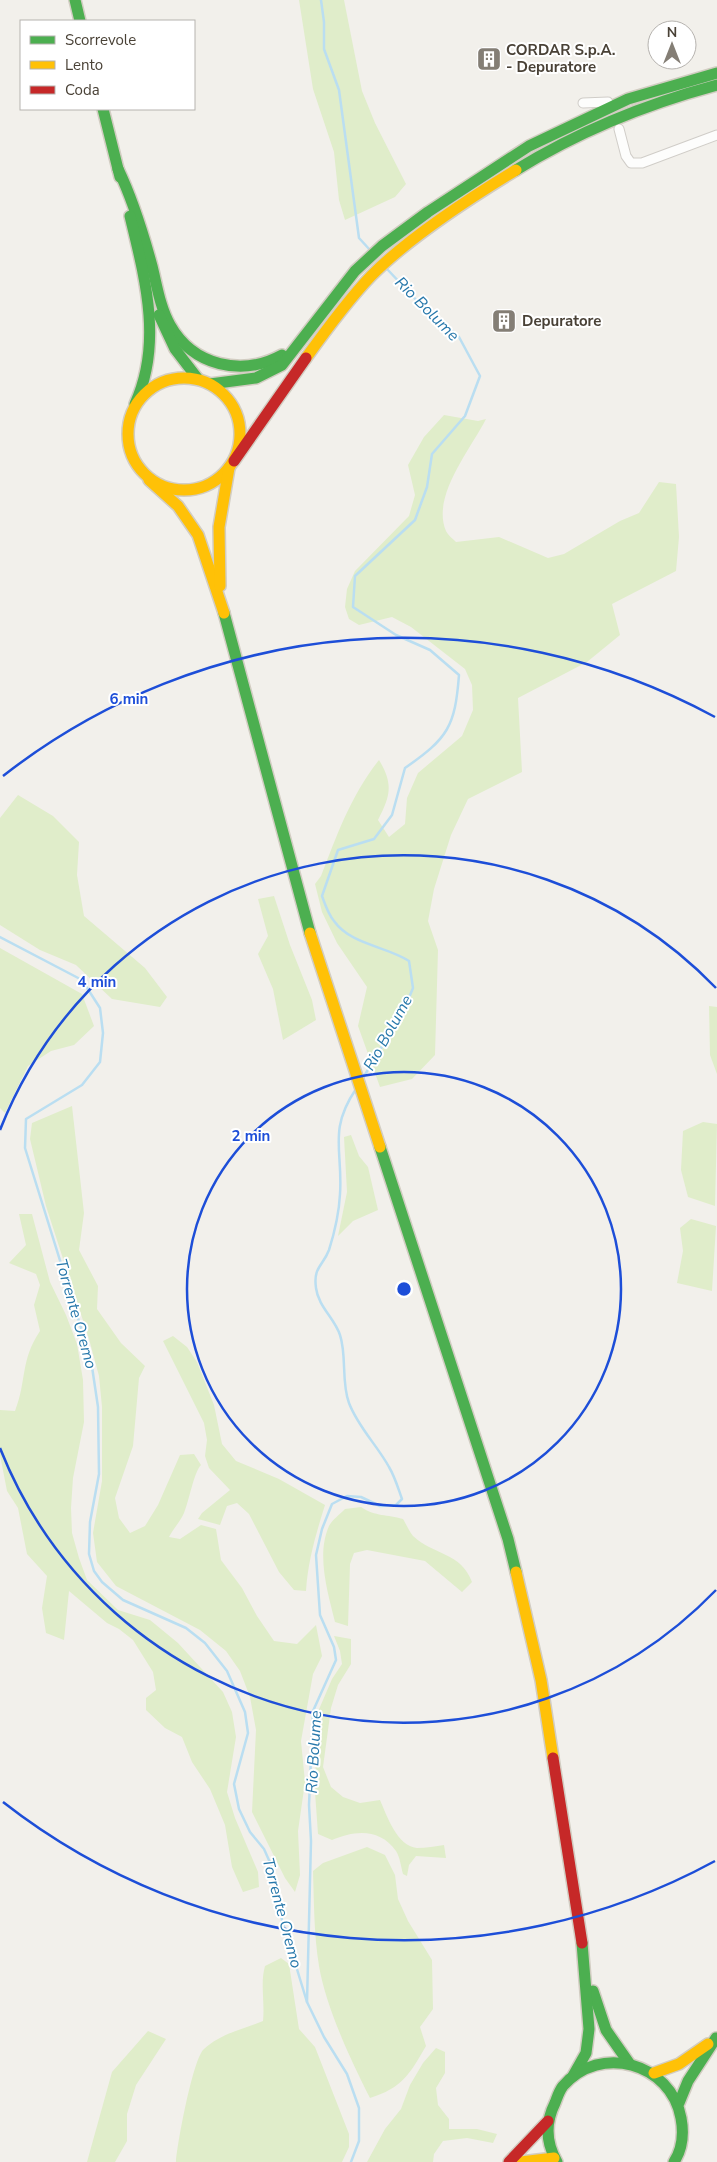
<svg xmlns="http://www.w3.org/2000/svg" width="717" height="2162" viewBox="0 0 717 2162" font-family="'Nunito Sans',sans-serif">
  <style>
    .green { fill: #e0edca }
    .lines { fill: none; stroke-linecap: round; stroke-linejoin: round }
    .stream { stroke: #badef1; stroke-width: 2.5 }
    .street-casing { stroke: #d0cdc8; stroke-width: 11 }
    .fast-casing { stroke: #d2cdc2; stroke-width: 14 }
    .slow-casing { stroke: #d2cdc2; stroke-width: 14 }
    .jam-casing { stroke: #d2cdc2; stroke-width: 14 }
    .street { stroke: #fdfdfc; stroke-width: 9 }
    .fast { stroke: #4caf50; stroke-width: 11 }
    .slow { stroke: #ffc107; stroke-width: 11 }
    .jam { stroke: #c62828; stroke-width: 11 }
    .ring { fill: none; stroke: #1d4ed8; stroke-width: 2.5 }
    .labels { text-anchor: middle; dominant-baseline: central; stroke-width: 4; stroke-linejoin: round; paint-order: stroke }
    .poi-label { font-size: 15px; font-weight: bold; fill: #494136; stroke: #fff; text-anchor: start }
    .water-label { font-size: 16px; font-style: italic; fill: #2778ab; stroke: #fff }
    .centre { fill: #1d4ed8; stroke: #fff; stroke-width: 2.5 }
    .ring-label { font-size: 15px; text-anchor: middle; font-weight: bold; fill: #1d4ed8; stroke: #fff; stroke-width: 4; stroke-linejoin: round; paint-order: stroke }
  </style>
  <rect width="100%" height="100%" fill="#f2f0eb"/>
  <g class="green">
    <polygon points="299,0 344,0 362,91 375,123 406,184 395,197 345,220 339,200 334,152 313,89"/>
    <path d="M 444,415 L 478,421 L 486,419 C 471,449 431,496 446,531 C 448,535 453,539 456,542 L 499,537 L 548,558 L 564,554 L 620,521 L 639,513 L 659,482 L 676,484 L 679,537 L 676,571 L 612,604 L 620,635 L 587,662 L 518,698 L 522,772 L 468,799 L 451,835 L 434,889 L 428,921 L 438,950 L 435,1055 L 412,1079 L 380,1087 L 358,1026 L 367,987 L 337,943 L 322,912 L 315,884 L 321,876 C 337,835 351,795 379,760 C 394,785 390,796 378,820 L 389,837 L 405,824 L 407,798 L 418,773 L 462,736 L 473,710 L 472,685 L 465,669 L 411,627 L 392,617 L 359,625 L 349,619 L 345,607 L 347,589 L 355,571 L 409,516 L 415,495 L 408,465 L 424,437 Z"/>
    <polygon points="18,795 53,816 79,842 77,875 84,916 145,968 167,997 160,1007 112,999 76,965 40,950 0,925 0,818"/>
    <polygon points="274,896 290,945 312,1000 316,1020 283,1040 273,989 258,954 268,936 258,899"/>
    <polygon points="0,948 82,994 94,1026 74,1045 51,1051 28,1066 5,1113 0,1108"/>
    <polygon points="709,1006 717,1007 717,1074 710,1055"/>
    <path d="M 72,1106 L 84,1213 L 79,1250 L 98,1286 L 97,1309 L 121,1343 L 145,1366 L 139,1378 L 133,1446 L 115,1498 L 119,1518 L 130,1533 L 145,1526 L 158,1505 L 180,1455 L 194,1454 L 201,1465 C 194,1472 189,1501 184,1513 C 180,1522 173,1529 169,1537 L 180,1539 L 201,1525 L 216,1529 L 221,1560 L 242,1588 L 257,1616 L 274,1641 L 297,1644 L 316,1625 L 322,1656 L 313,1674 L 301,1741 L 305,1782 L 298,1831 L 300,1875 L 295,1892 L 285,1878 L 252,1812 L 256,1730 L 250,1697 L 240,1671 L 226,1651 L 200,1630 L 116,1586 L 97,1562 L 93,1533 L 102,1481 L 102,1407 L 99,1376 L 89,1339 L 46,1206 L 30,1139 L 32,1123 Z"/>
    <polygon points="703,1122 717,1124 715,1206 688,1197 681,1170 683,1131"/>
    <polygon points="351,1135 359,1156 368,1167 378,1210 353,1221 338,1236 347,1192 344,1137"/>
    <path d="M 19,1214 L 32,1214 L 50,1282 L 66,1315 L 77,1344 L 83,1380 L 84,1422 L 73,1478 L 71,1508 L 72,1533 L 79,1558 L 87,1580 L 118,1610 L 150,1620 L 178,1643 L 223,1692 L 232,1712 L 236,1737 L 227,1792 L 235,1818 L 258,1872 L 259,1887 L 243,1892 L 232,1867 L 225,1825 L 210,1789 L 192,1762 L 182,1737 L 165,1728 L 146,1710 L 146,1698 L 156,1690 L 153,1672 L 133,1640 L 119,1629 L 107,1623 L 69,1591 L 64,1640 L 46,1633 L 42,1608 L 47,1576 L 27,1554 L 18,1508 L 7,1491 L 0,1455 L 0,1410 L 15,1411 C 27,1380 20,1361 40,1331 L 34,1305 L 40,1285 L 36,1274 L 9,1263 L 26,1245 Z"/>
    <polygon points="691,1219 716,1226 712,1291 677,1283 683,1251 680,1228"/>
    <path d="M 173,1336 L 187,1347 L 197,1362 L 214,1405 L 222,1444 L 236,1461 L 279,1479 L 325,1505 C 316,1534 308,1560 306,1591 L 294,1590 L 279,1572 L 249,1514 L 237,1503 L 227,1506 L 220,1525 L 198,1519 L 202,1513 L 230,1490 L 209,1468 L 205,1456 L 207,1440 L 204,1423 L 163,1341 Z"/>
    <path d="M 361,1507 C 376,1517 387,1514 403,1519 C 406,1524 409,1531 413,1536 C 433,1555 461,1552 472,1582 L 462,1592 L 425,1561 L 367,1550 L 354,1553 L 350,1564 L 348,1626 L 335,1622 C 328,1593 316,1555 329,1526 C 332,1520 340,1514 345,1509 Z"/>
    <path d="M 334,1636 L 351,1639 L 351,1664 L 338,1685 L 331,1708 L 323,1767 L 331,1787 L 343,1797 L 360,1803 L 380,1800 C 387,1816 397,1846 417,1848 C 426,1848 436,1846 444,1845 L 446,1858 L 416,1856 L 409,1865 L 407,1876 L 403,1874 C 401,1867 400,1857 396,1851 C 380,1828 355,1830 332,1840 L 318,1834 L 315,1792 L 317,1714 L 332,1679 L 342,1664 L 340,1651 Z"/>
    <path d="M 367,1847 L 385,1855 L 395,1875 L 398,1899 L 408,1921 L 432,1960 L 433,2009 L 420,2027 L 426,2046 C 410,2074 402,2088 370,2098 C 351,2061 326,2007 319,1966 C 314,1935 314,1903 313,1871 L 323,1863 Z"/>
    <path d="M 281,1958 L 289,1964 L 299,2029 L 315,2047 L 349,2134 L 349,2147 L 342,2162 L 176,2162 C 177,2145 193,2058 204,2049 C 220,2034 243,2029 263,2021 C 265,2003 260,1983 265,1966 Z"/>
    <polygon points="148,2031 166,2039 136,2085 127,2114 127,2141 115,2162 87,2162 112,2072"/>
    <polygon points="436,2048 445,2052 445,2073 436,2088 438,2105 449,2119 449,2129 477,2129 497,2134 493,2143 467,2138 443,2141 434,2154 433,2162 367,2162 385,2129 401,2109 410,2085 423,2063"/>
  </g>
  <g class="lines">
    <g class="stream">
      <polyline points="321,0 324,22 324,49 339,90 359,238 370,250"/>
      <polyline points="0,937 82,980 100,1008 103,1033 100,1062 82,1085 26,1119 25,1148 91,1360 98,1407 99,1474 90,1522 89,1554 94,1571 102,1582 123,1600 186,1628 205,1643 227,1671 245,1712 248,1733 234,1784 239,1809 250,1832 264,1849 272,1867 282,1920 307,2002 324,2037 347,2074 359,2108 359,2141 351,2162"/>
      <path d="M 363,1078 L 404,1010 L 413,988 L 409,961 C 386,946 351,945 334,921 C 328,914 325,904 322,896 L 338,850 L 374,839 L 392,815 L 405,768 C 448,738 455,727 459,675 L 430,650 L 396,635 L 353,607 L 355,576 L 415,520 L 427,487 L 432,454 L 465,416 L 480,376 L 459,337 L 421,305 L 387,269"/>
      <path d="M 307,2002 L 311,1841 L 309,1805 L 313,1711 L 336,1660 L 334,1647 L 320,1615 L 316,1555 L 322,1529 L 332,1504 L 347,1496 L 361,1497 L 380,1506 L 396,1505 L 402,1499 C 398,1488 395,1477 389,1467 C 377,1445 358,1427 349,1403 C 341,1382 347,1356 340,1335 C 335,1319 318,1306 316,1288 C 313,1267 323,1266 329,1250 C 335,1231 339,1214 340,1194 C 343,1151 328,1130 356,1089"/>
    </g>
    <defs>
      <g id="street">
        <polyline points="583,103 608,102"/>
        <polyline points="619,129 626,156 631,163 642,163 717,135"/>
      </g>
      <g id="fast">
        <polyline points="75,0 80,21"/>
        <polyline points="103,109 120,177"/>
        <path d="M 118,169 C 133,200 143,233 152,266 C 157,286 160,307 170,325 C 193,366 242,377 282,355"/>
        <path d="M 516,170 C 579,131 646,104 717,85"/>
        <path d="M 130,216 C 145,278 163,343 135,404"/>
        <polyline points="159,315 175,349 198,379"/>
        <polyline points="210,384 256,378 282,365 355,271 382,246 428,212 529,146 628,99 717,73"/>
        <polyline points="224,613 310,933"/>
        <polyline points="380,1147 508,1539 516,1572"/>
        <polyline points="593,1991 606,2030 629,2063"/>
        <polyline points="573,2076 586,2053 589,2029 582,1943"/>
        <polyline points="679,2103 688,2081 716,2038"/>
        <path d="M 557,2162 C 546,2143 545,2123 555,2103 C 557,2098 559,2091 563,2086 C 600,2043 671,2063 681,2118 C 684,2134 683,2148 674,2162"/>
      </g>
      <g id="slow">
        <path d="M 306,358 C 326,330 347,301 371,276 C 409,237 470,198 516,170"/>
        <circle cx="184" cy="434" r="56"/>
        <polyline points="149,480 178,506 198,535 224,613"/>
        <polyline points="220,586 219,527 229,468"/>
        <polyline points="310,933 380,1147"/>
        <polyline points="516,1572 541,1680 553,1758"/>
        <polyline points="654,2073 679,2064 708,2044"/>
        <polyline points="521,2162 554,2158"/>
      </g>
      <g id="jam">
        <polyline points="234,461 306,358"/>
        <polyline points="553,1758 582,1943"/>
        <polyline points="509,2162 548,2121"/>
      </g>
    </defs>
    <use href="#street" class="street-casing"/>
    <use href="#fast" class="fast-casing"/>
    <use href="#slow" class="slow-casing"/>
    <use href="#jam" class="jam-casing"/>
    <use href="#street" class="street"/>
    <use href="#fast" class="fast"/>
    <use href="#slow" class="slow"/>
    <use href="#jam" class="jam"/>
  </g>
  <g class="ring">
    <circle cx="404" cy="1289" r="217"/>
    <path d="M716 1590A434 434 0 0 1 0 1448M0 1130A434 434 0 0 1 716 988"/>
    <path d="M715 1861A651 651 0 0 1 3 1802M3 776A651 651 0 0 1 715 717"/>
  </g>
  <defs>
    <symbol id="building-square" viewBox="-11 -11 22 22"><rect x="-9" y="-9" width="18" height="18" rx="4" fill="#847e75" stroke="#fff"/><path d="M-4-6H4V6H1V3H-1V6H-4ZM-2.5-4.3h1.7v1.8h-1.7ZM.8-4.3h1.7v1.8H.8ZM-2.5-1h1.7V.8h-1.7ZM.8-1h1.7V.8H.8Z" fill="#fff"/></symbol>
  </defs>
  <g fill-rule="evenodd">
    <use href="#building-square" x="475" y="45" width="28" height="28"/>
    <use href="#building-square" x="490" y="307" width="28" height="28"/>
  </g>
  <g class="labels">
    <g class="poi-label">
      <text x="506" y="50">CORDAR S.p.A.<tspan x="506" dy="17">- Depuratore</tspan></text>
      <text x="522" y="321">Depuratore</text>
    </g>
    <g class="water-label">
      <text transform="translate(427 309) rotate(45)">Rio Bolume</text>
      <text transform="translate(388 1033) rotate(-61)">Rio Bolume</text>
      <text transform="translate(76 1314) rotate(74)">Torrente Oremo</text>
      <text transform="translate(314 1752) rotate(-87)">Rio Bolume</text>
      <text transform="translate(282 1913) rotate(75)">Torrente Oremo</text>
    </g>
  </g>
  <circle cx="404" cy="1289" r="8" class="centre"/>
  <g class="ring-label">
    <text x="129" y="704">6 min</text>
    <text x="97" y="987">4 min</text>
    <text x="251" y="1141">2 min</text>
  </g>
  <rect x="20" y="20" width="175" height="90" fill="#ffffff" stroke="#b6b3af"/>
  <rect x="30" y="36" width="25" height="8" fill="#4caf50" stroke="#b6b3af"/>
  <text x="65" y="45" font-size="15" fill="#494136">Scorrevole</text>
  <rect x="30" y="61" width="25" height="8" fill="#ffc107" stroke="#b6b3af"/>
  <text x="65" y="70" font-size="15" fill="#494136">Lento</text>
  <rect x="30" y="86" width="25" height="8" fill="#c62828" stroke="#b6b3af"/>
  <text x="65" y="95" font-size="15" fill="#494136">Coda</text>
  <g transform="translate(672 45)"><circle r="24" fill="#ffffff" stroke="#b6b3af"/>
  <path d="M0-4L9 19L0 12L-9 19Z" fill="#847e75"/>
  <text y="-8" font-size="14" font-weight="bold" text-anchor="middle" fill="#494136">N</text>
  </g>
</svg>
